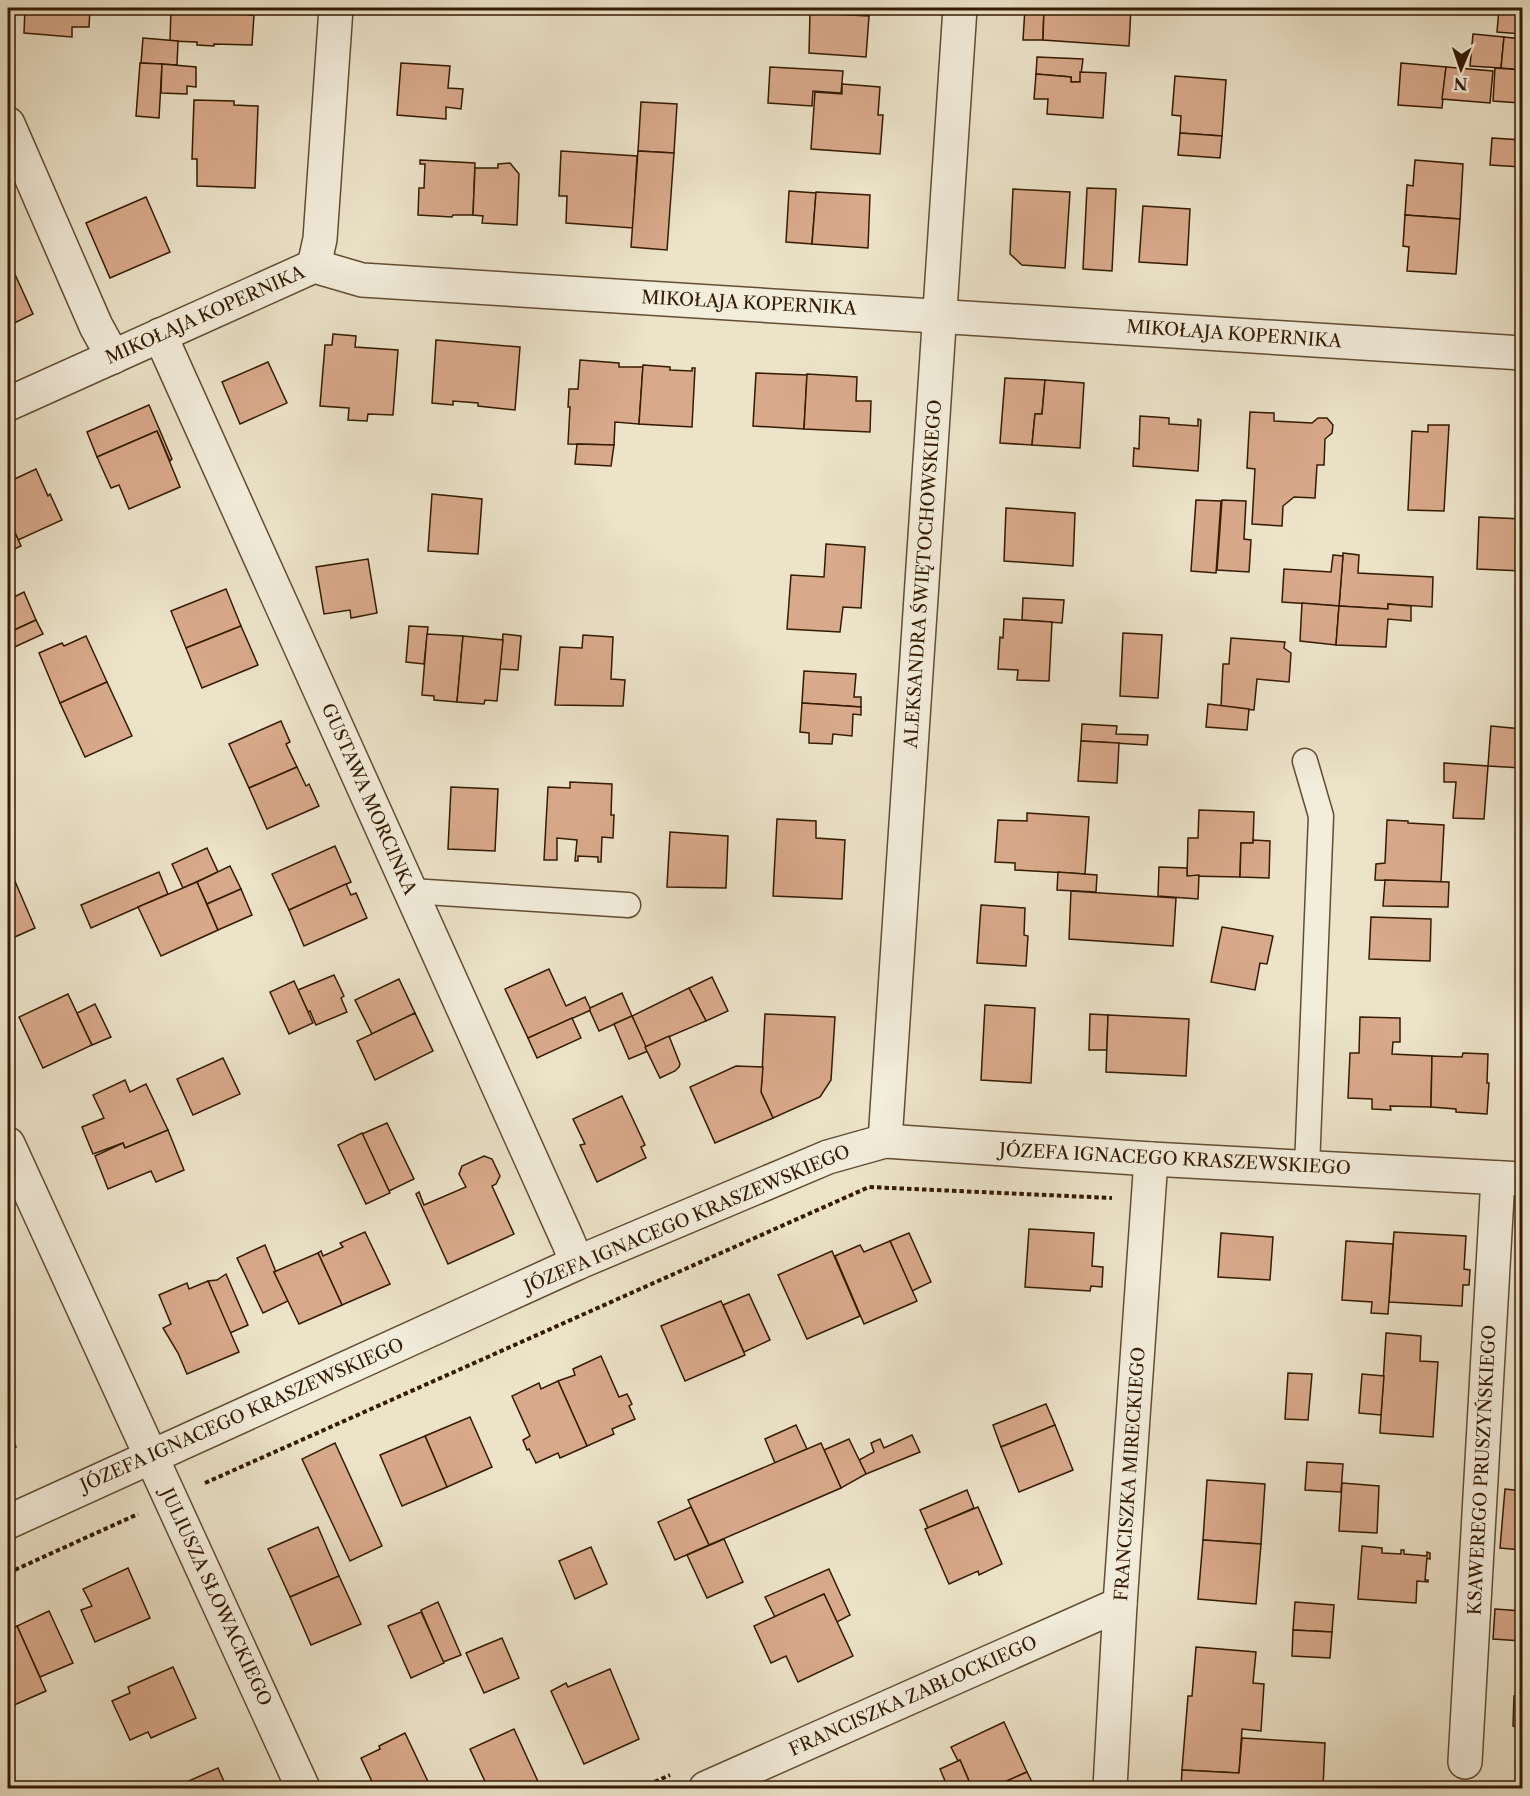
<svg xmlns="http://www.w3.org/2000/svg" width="1530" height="1796" viewBox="0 0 1530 1796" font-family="'Libre Caslon Text',serif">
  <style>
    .building { fill: #d9a98b; stroke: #341b00; stroke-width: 1.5 }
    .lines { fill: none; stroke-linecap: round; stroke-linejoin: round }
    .lane-casing { stroke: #624d32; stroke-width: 27 }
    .street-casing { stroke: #624d32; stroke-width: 36 }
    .path { stroke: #341b00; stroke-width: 4; stroke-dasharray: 4.5 3; stroke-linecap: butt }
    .lane { stroke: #f3eddc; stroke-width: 24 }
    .street { stroke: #f3eddc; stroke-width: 33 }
    .labels { text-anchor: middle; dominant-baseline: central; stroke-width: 5; stroke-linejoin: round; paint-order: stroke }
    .street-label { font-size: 18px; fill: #341b00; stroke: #f3eddc }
  </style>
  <rect width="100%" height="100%" fill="#ece3c9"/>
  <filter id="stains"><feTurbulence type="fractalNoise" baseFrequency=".00333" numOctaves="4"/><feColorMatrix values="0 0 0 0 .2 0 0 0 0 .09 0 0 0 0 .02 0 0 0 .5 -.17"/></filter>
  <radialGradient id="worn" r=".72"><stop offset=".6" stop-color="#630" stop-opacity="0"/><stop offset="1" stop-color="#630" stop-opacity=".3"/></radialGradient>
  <g class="building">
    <polygon points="25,8 90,8 89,27 72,27 72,37 24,33"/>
    <polygon points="171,8 248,8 248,15 254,15 252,45 214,44 214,46 197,45 197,42 170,41"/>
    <polygon points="395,8 433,8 433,13 394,11"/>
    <polygon points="811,8 870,8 869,16 810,13"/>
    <polygon points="1025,8 1044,8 1043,40 1023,40"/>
    <polygon points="1044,8 1131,8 1129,46 1043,40"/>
    <polygon points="1499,8 1522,8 1522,34 1497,32"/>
    <polygon points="810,13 869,16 866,57 809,53"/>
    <polygon points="1473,34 1504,37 1501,68 1470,66"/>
    <polygon points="1504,37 1522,39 1522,70 1501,68"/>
    <polygon points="143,38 178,41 177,65 141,63"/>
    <polygon points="1037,57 1083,59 1080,82 1071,82 1071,77 1036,74"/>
    <polygon points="140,63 162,64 159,118 136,116"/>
    <polygon points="401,63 450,66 448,88 463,89 461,109 446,107 446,119 397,115"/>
    <polygon points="1401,63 1446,67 1442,108 1398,105"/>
    <polygon points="162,64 196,67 196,87 187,86 187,94 161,93"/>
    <polygon points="770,67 843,71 841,93 813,91 812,106 768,103"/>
    <polygon points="1446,67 1493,71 1490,103 1442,99"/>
    <polygon points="1495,68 1522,70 1520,103 1493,101"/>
    <polygon points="1522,70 1522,134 1518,134"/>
    <polygon points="1080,72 1106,73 1103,118 1047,114 1048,99 1034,99 1036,74 1071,77 1071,82 1080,82"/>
    <polygon points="1175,76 1226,80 1222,136 1180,133 1181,116 1172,115"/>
    <polygon points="842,84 880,87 878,115 883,115 880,154 811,149 815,92 842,94"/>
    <polygon points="194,100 234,101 234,105 258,106 255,188 197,186 197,159 192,159"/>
    <polygon points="641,102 677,104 674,153 638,151"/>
    <polygon points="1180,133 1222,136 1220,158 1178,155"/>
    <polygon points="1492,138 1522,140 1522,167 1490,165"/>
    <polygon points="561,151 637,156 633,228 566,223 567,196 559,196"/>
    <polygon points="638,151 674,153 667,250 631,247"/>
    <polygon points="420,160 475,163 473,215 453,215 452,217 418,215 419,188 424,188 425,164 420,164"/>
    <polygon points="1415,160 1463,164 1460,219 1405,215 1407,185 1413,186"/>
    <polygon points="510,163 519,174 517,225 482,223 483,216 473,215 475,168 498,168 498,164"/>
    <polygon points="1087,188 1116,189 1112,271 1083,269"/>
    <polygon points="1013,189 1070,192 1065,268 1022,265 1010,254"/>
    <polygon points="789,191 816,193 812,244 786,242"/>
    <polygon points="816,192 870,195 868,248 812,244"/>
    <polygon points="146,197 170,252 110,278 86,223"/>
    <polygon points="1143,206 1190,209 1187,265 1139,262"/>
    <polygon points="1405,215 1460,219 1456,274 1407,271 1409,247 1403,246"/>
    <polygon points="1519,227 1522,227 1522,285 1516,285"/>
    <polygon points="13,270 33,314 8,326 8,272"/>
    <polygon points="333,334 356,336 355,347 398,350 393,415 368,414 367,421 348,420 349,408 320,406 325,345 332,345"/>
    <polygon points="436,340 520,347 515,410 478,406 478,403 453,401 453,405 432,403"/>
    <polygon points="580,360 619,363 619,367 643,367 639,424 615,422 614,445 568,444 570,407 568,407 569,389 578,389"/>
    <polygon points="268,362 287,403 240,424 222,382"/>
    <polygon points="643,365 670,367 670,370 692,371 692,368 695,368 692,427 639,424"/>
    <polygon points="756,373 807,375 804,429 753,426"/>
    <polygon points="807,374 857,377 856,401 871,401 870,432 804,429"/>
    <polygon points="1005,378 1045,380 1042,414 1035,414 1032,445 1000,443"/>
    <polygon points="1045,380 1084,383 1080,448 1032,445 1035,414 1042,414"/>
    <polygon points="149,405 172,459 170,461 157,431 97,457 87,432"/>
    <polygon points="1250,412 1274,413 1274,421 1312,423 1318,418 1327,418 1333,425 1332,433 1325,439 1324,465 1317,465 1315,498 1294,497 1283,506 1282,526 1252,524 1255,469 1247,468"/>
    <polygon points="1140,416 1169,418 1169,424 1198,426 1198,419 1201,420 1198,471 1133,466 1134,448 1139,449"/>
    <polygon points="1428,425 1449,425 1444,511 1408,510 1412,431 1428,432"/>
    <polygon points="157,431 180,487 129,509 119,485 111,488 97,457"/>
    <polygon points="577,444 614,445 611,466 575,464"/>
    <polygon points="36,469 48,496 50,494 62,520 18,540 8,517 8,482"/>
    <polygon points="432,494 482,499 478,554 428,551"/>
    <polygon points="1196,500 1221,501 1216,573 1191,571"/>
    <polygon points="1222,500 1246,501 1244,539 1251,540 1249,572 1217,570"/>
    <polygon points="1006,508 1075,513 1073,566 1004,561"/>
    <polygon points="8,517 21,546 8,552"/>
    <polygon points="1479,517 1522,519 1522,571 1477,569"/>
    <polygon points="826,544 865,547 861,608 843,607 840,632 787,629 791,575 824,577"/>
    <polygon points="1343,553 1359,555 1358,573 1433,577 1432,607 1388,604 1388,609 1339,606"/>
    <polygon points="1333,555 1343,556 1339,606 1282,602 1284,569 1331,572"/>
    <polygon points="368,559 377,613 351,618 350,610 324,614 316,567"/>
    <polygon points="226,589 241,626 186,648 171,611"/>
    <polygon points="24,592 36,620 12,631 8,621 8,600"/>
    <polygon points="1023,598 1064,600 1062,623 1022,620"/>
    <polygon points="1302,603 1339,606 1336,645 1300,641"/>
    <polygon points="1388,604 1411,606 1411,621 1388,619 1386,647 1336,645 1339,606 1388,609"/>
    <polygon points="1004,619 1052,622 1049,681 1017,680 1018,670 998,669 1000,637 1003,638"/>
    <polygon points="36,620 43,634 8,650 8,633"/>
    <polygon points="241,626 258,665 202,688 186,648"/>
    <polygon points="409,626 428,627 424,664 406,662"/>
    <polygon points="1123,633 1162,635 1158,698 1120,696"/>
    <polygon points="427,634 463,636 457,702 434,700 434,696 422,695"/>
    <polygon points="503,634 521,636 518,670 500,669"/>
    <polygon points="583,635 613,637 611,679 625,680 623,706 555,705 560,647 582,648"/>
    <polygon points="86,636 107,682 60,703 39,653 62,643 64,646"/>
    <polygon points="463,636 503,640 497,701 485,700 484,704 457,702"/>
    <polygon points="1231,638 1285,642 1284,648 1291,653 1289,682 1257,679 1254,710 1221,707 1223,664 1229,664"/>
    <polygon points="804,671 856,674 854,697 861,697 861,707 802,703"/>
    <polygon points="107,682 132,736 85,757 60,703"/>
    <polygon points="802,703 861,707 861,715 853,714 852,736 833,734 832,744 809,743 809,733 800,732"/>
    <polygon points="1208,704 1249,709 1247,730 1206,727"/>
    <polygon points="281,721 290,742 286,744 297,767 249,788 229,744"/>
    <polygon points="1082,724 1117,726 1116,734 1148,735 1147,745 1081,741"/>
    <polygon points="1491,726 1522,729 1522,768 1488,766"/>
    <polygon points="1081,741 1119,743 1117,783 1078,781"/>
    <polygon points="1444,763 1488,766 1484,819 1453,818 1456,782 1444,782"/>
    <polygon points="297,767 306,786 309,784 319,806 267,829 249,788"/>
    <polygon points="570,782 612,784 611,815 614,815 613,838 602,837 601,862 598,862 598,857 578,856 578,861 575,861 577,840 557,838 557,860 544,860 548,787 570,788"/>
    <polygon points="451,787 498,789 495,851 448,849"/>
    <polygon points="1199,810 1254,812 1253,843 1241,843 1240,877 1187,876 1188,838 1198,838"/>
    <polygon points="1027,813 1089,817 1085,874 1015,870 1015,863 995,862 998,820 1027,821"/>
    <polygon points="777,819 816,821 816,838 845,840 842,899 773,896"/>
    <polygon points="1387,820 1408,821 1408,823 1444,825 1441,882 1375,880 1376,864 1385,863"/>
    <polygon points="670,832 728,836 726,888 667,887"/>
    <polygon points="1253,840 1270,841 1269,878 1240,877 1241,843 1253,843"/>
    <polygon points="335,846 351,882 289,910 272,874"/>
    <polygon points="207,848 218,872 183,888 172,864"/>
    <polygon points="8,865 35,928 8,940"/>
    <polygon points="230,866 241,889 207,904 197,882"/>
    <polygon points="1159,867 1187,868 1187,876 1199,875 1198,899 1158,896"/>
    <polygon points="159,872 168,894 91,928 81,905"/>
    <polygon points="1058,872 1097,875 1096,892 1057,890"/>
    <polygon points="1385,880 1449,882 1448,907 1383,906"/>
    <polygon points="197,882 218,930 161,956 138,907"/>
    <polygon points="346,884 351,895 356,893 367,918 304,946 289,910"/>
    <polygon points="241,889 252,915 218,930 207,904"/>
    <polygon points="1071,891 1176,898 1173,946 1069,939"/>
    <polygon points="981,905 1025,908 1024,935 1028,936 1026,966 977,963"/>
    <polygon points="1371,917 1431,919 1430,961 1369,959"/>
    <polygon points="1222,927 1273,936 1267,964 1260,963 1255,990 1211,982"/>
    <polygon points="549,969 566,1006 585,997 591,1010 528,1038 505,989"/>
    <polygon points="334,975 344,996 341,998 347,1012 316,1025 310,1011 308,1012 298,990"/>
    <polygon points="712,977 728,1011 706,1021 689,988"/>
    <polygon points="399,979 415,1013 372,1034 355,1000"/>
    <polygon points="294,981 313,1023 289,1034 270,992"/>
    <polygon points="689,988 706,1021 645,1047 632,1016"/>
    <polygon points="622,993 632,1016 599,1031 590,1011 590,1008"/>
    <polygon points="68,994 92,1045 43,1068 19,1017"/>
    <polygon points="95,1004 111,1037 92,1045 77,1013"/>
    <polygon points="985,1005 1035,1008 1031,1083 981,1080"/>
    <polygon points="415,1013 433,1051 375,1080 357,1041"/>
    <polygon points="765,1014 835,1017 831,1080 820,1097 773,1118 761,1092"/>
    <polygon points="1090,1014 1108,1015 1107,1050 1089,1050"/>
    <polygon points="1108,1015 1189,1019 1186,1076 1106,1072"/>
    <polygon points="632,1016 648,1051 629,1059 614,1024"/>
    <polygon points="1360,1017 1400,1018 1400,1042 1393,1042 1392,1054 1432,1056 1431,1107 1390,1106 1391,1110 1372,1109 1372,1099 1348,1098 1350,1053 1359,1053"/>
    <polygon points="572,1018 581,1038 537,1058 528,1038"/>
    <polygon points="669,1036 680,1064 679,1067 675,1071 660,1078 645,1047"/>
    <polygon points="1463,1053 1488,1054 1487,1083 1489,1083 1487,1114 1456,1112 1456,1109 1431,1107 1432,1056 1462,1057"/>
    <polygon points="223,1058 240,1094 193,1115 177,1079"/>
    <polygon points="736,1066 763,1067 761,1092 773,1118 715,1143 690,1087"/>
    <polygon points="125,1080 130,1092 146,1084 168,1130 125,1148 123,1143 93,1154 82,1127 104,1118 93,1095"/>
    <polygon points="622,1096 645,1145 641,1147 646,1158 597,1182 580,1145 585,1144 573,1119"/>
    <polygon points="387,1123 414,1179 389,1191 362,1134"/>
    <polygon points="168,1130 184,1170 156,1182 151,1171 108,1189 95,1156 123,1143 125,1148"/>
    <polygon points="362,1133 390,1193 366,1204 338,1145"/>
    <polygon points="484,1156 492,1159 500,1176 496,1184 492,1186 514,1234 448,1264 416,1194 419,1192 424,1205 466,1187 459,1174 462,1166"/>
    <polygon points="1029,1229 1094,1233 1092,1266 1103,1267 1102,1287 1091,1286 1090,1291 1025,1287"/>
    <polygon points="365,1232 390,1284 342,1305 318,1253 321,1251 323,1256 343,1247 340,1243"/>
    <polygon points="1394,1232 1466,1236 1464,1269 1470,1270 1469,1285 1463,1285 1462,1306 1389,1302"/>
    <polygon points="909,1233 931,1282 912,1291 890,1241"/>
    <polygon points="1221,1233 1273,1237 1270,1280 1218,1277"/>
    <polygon points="890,1241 917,1301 864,1324 835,1256 860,1245 864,1252"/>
    <polygon points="1346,1241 1393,1244 1388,1314 1371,1313 1372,1302 1342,1300"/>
    <polygon points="265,1245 276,1272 274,1272 288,1301 263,1313 237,1258"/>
    <polygon points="832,1251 860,1316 807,1339 778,1275"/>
    <polygon points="318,1253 342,1305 299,1324 274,1272"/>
    <polygon points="226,1274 248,1325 230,1333 208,1281 217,1280"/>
    <polygon points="208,1281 239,1352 187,1374 178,1353 163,1328 171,1324 159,1295 187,1283 189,1289"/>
    <polygon points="749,1294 770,1340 744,1352 723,1305"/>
    <polygon points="721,1301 745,1355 685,1381 661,1326"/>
    <polygon points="1386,1333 1421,1336 1420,1361 1438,1362 1433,1437 1380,1433"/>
    <polygon points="601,1356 619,1397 627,1394 632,1404 629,1406 635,1419 612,1429 614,1434 587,1446 558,1381 575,1375 573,1369"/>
    <polygon points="1288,1373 1312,1374 1308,1420 1285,1419"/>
    <polygon points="1362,1374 1384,1376 1381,1415 1359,1413"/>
    <polygon points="558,1381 587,1446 560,1458 558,1453 536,1463 529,1449 527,1450 523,1440 530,1436 512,1396 539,1383 541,1389"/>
    <polygon points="1046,1404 1055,1425 1001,1447 993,1425"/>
    <polygon points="470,1417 492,1467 447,1487 425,1436"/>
    <polygon points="796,1425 807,1449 775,1463 765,1439"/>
    <polygon points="1055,1425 1073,1470 1019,1492 1001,1447"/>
    <polygon points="8,1428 16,1447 8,1451"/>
    <polygon points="912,1435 920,1452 866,1474 859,1460 874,1452 871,1443 880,1439 884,1448"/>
    <polygon points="425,1436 447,1487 402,1506 380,1455"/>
    <polygon points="849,1439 866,1474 841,1488 824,1450"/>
    <polygon points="335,1443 382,1546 350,1561 302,1459"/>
    <polygon points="821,1443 841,1488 709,1545 688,1500"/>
    <polygon points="1307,1462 1343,1464 1341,1492 1305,1490"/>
    <polygon points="1207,1480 1265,1484 1261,1544 1203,1540"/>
    <polygon points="1342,1483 1379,1486 1377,1533 1339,1531"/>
    <polygon points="1505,1489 1522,1491 1522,1550 1500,1548"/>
    <polygon points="967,1490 974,1508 928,1528 920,1510"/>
    <polygon points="691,1507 709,1545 675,1560 658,1522"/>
    <polygon points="978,1507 1002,1564 979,1575 978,1571 949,1584 925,1529"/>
    <polygon points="318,1527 339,1576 290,1597 268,1549"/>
    <polygon points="724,1539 743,1582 707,1598 687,1555"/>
    <polygon points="1203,1540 1261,1544 1256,1604 1198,1599"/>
    <polygon points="1362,1546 1382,1548 1382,1553 1401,1554 1401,1550 1404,1550 1404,1554 1427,1556 1427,1552 1430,1553 1430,1559 1427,1558 1425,1580 1428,1580 1428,1582 1417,1581 1416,1603 1358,1599"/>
    <polygon points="591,1547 607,1584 575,1599 559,1561"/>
    <polygon points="128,1568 150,1618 95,1642 81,1610 92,1606 83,1589"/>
    <polygon points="829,1569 850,1615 837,1622 824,1594 775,1617 765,1597"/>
    <polygon points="339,1576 361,1624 311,1645 290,1597"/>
    <polygon points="824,1594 853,1656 798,1682 786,1656 771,1663 754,1626"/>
    <polygon points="438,1602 461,1655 443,1662 421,1610"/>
    <polygon points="1295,1602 1334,1605 1332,1632 1293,1630"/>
    <polygon points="1495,1609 1522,1611 1522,1641 1493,1639"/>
    <polygon points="49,1611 73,1663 40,1677 17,1626"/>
    <polygon points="421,1612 444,1663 411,1678 388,1626"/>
    <polygon points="17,1626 46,1691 12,1706 8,1696 8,1630"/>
    <polygon points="1293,1630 1332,1632 1330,1658 1292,1656"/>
    <polygon points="502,1638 519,1678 484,1693 466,1653"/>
    <polygon points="1196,1647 1256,1652 1253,1683 1264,1684 1261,1731 1242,1729 1239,1773 1182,1770 1188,1696 1192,1696"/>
    <polygon points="173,1667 196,1718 151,1738 148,1732 130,1740 112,1701 130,1693 128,1687"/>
    <polygon points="610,1669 639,1739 584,1764 551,1691 566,1683 568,1687"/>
    <polygon points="1514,1696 1522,1696 1522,1727 1513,1726"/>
    <polygon points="1004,1722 1027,1772 991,1788 972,1788 960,1760 958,1761 951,1747"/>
    <polygon points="514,1729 541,1788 488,1788 470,1749"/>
    <polygon points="405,1733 431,1788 375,1788 361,1758 380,1749 379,1746"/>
    <polygon points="1242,1738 1325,1743 1323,1788 1181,1788 1182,1770 1239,1773"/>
    <polygon points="960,1760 972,1788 948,1788 940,1769"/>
    <polygon points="218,1768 227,1788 173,1788"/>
    <polygon points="1027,1772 1035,1788 991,1788"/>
  </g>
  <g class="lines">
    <defs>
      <g id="lane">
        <polyline points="1305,761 1321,816 1307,1167"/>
        <polyline points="411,891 628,905"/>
      </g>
      <g id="street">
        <polyline points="8,124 96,326 113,357"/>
        <polyline points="314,266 320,239 336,8"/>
        <polyline points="160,335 568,1241 577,1263"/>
        <polyline points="8,404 314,266 362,280 1522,353"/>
        <polyline points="885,1141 960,8"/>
        <polyline points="8,1144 303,1788"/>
        <polyline points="8,1522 577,1263 828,1157 885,1141 1151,1159 1522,1179"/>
        <polyline points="1465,1762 1498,1178"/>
        <polyline points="706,1788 1120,1604"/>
        <polyline points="1110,1788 1120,1604 1151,1159"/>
      </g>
    </defs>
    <use href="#lane" class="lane-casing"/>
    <use href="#street" class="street-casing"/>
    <g class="path">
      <polyline points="205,1483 869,1187 1112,1198"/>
      <polyline points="8,1573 138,1514"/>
      <polyline points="641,1788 670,1775"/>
    </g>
    <use href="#lane" class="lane"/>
    <use href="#street" class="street"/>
  </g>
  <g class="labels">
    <g class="street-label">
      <text transform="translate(749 303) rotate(3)">MIKOŁAJA KOPERNIKA</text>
      <text transform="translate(205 315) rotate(-24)">MIKOŁAJA KOPERNIKA</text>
      <text transform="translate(1234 334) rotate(4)">MIKOŁAJA KOPERNIKA</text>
      <text transform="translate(923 574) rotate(-86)">ALEKSANDRA ŚWIĘTOCHOWSKIEGO</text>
      <text transform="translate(369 799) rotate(66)">GUSTAWA MORCINKA</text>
      <text transform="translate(1175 1159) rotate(3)">JÓZEFA IGNACEGO KRASZEWSKIEGO</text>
      <text transform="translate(687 1219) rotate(-23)">JÓZEFA IGNACEGO KRASZEWSKIEGO</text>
      <text transform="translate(242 1415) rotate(-24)">JÓZEFA IGNACEGO KRASZEWSKIEGO</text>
      <text transform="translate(1482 1470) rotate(-87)">KSAWEREGO PRUSZYŃSKIEGO</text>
      <text transform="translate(1130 1474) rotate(-86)">FRANCISZKA MIRECKIEGO</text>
      <text transform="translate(216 1597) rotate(65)">JULIUSZA SŁOWACKIEGO</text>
      <text transform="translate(913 1696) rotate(-24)">FRANCISZKA ZABŁOCKIEGO</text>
    </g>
  </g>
  <rect width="1530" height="1796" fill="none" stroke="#ece3c9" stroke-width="30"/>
  <rect x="9" y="9" width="1512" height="1778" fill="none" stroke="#341b00" stroke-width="3"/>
  <rect x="15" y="15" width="1500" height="1766" fill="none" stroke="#341b00" stroke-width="1.5"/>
  <g transform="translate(1461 69) rotate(182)" stroke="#f3eddc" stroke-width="4.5" paint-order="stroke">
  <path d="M0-4.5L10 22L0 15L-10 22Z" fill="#341b00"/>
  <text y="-9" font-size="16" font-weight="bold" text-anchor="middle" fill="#341b00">N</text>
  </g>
  <rect width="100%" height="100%" filter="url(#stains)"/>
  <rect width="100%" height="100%" fill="url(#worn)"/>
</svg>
